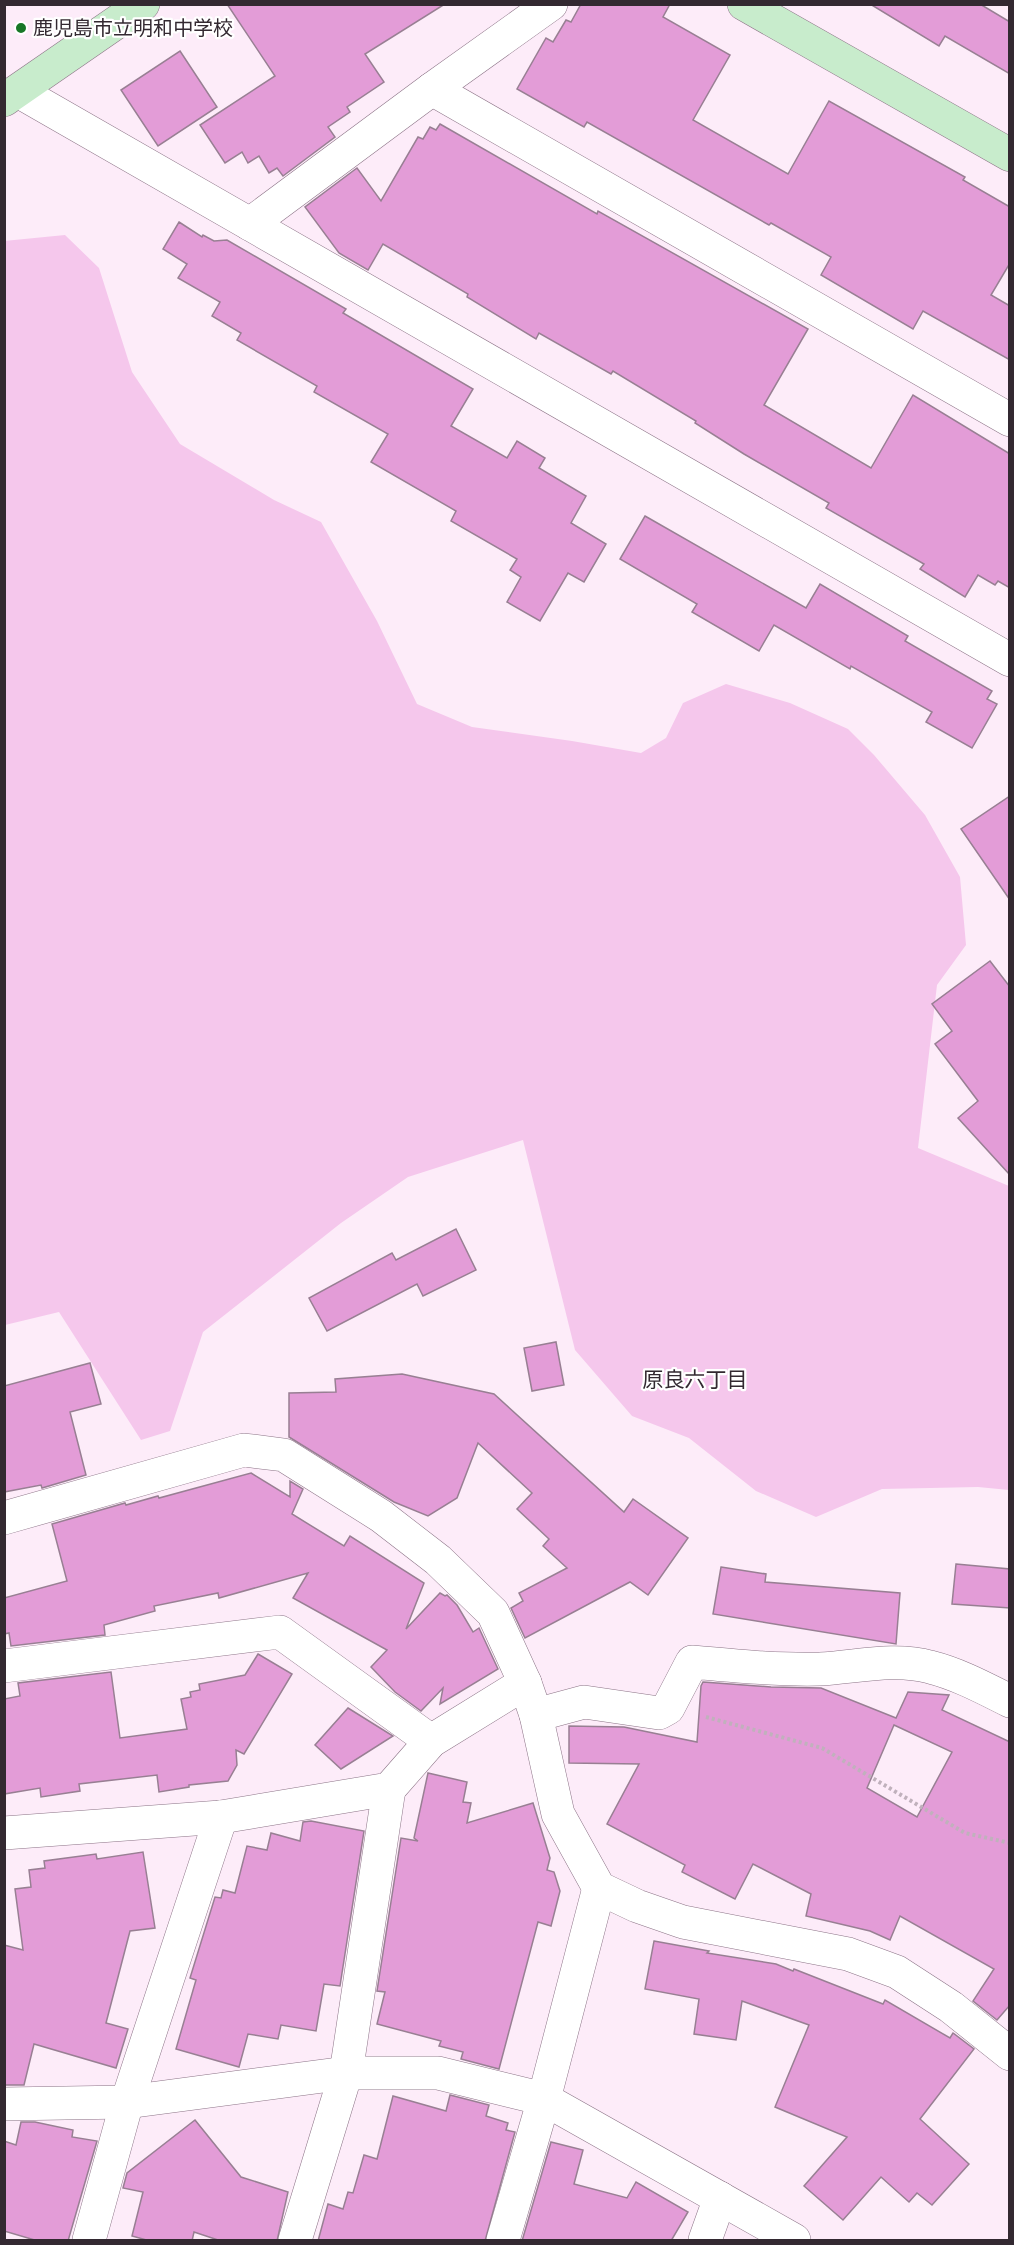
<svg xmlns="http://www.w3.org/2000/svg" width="1014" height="2245" viewBox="0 0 1014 2245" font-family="'Fira Sans','Noto Sans JP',sans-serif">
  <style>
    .green { fill: #f5c7ec }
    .building { fill: #e39cd7; stroke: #987f93; stroke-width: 1.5; fill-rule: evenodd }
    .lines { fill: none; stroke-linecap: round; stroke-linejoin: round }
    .street-casing { stroke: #8c7487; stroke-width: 34 }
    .secondary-casing { stroke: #8c7487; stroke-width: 34 }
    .path { stroke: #c0b1bc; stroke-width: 4; stroke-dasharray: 3 3; stroke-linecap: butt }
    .street { stroke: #fff; stroke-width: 33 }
    .secondary { stroke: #c8eccc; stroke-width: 33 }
    .poi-dot { fill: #187727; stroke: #fff; stroke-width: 2 }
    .labels { text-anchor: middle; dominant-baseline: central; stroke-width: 4.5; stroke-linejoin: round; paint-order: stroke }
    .poi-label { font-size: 20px; fill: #332931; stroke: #fff; text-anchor: start }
    .neighbourhood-label { font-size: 21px; fill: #332931; stroke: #fff }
  </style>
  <rect width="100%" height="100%" fill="#fdecf9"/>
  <polygon class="green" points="65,235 99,268 132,372 180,444 274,500 321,522 377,621 417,704 472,727 572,741 641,753 666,738 683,703 726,684 790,703 848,729 874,755 925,815 960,877 966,945 937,985 918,1148 1009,1186 1009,1490 978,1487 882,1489 816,1517 756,1491 689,1438 632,1416 575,1350 523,1140 408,1177 341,1223 203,1332 170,1431 141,1440 59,1312 5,1325 4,241"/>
  <g class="building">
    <polygon points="227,4 445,4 365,54 384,82 347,107 350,112 328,127 335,137 283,176 277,168 269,173 259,156 248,163 242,152 225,163 200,125 275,76"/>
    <polygon points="581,4 670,4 663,17 730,55 693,120 788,174 829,101 965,177 963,180 1010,207 1010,263 991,295 1010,306 1010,360 923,311 913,329 821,275 831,257 771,223 769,225 587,122 584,127 517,89 546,38 553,42 566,20 571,22"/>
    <polygon points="870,4 980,4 1010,22 1010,74 945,36 939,46"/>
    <polygon points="180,51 217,107 158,146 121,90"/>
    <polygon points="440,124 597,214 598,211 808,329 764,405 871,468 913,395 1010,454 1010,588 998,581 995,585 978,575 965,597 920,569 924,564 826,508 829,503 744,454 695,423 696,421 613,371 611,374 539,333 536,339 467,297 468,294 383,244 368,270 339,253 305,207 357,168 381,201 418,137 423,139 430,127 436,130"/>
    <polygon points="179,222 202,237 203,235 214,241 227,240 346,309 343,313 473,389 451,426 507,458 517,441 545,458 539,468 586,496 571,523 606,544 584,582 568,573 540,621 507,602 521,577 510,570 517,559 451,521 456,511 371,462 388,434 314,392 317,386 237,340 241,333 212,316 220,302 178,278 187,264 163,249"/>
    <polygon points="645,516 806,608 820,584 908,636 905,641 992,691 987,699 997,704 972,748 926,722 932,712 851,666 850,669 774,625 759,651 692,612 697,604 620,559"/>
    <polygon points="1010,796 1010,900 961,829"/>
    <polygon points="990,961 1010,987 1010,1175 958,1118 978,1101 935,1044 952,1031 932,1004"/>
    <polygon points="456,1229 476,1270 423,1296 417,1284 327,1331 309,1298 392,1253 396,1260"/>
    <polygon points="556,1342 564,1385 532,1391 524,1348"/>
    <polygon points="90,1363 101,1404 70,1412 86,1475 42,1488 41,1485 4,1492 4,1386"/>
    <polygon points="402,1374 494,1394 624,1512 633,1499 688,1538 648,1595 630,1582 525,1638 511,1608 523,1601 519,1593 567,1568 543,1546 549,1539 517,1509 532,1493 478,1443 457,1498 428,1516 394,1502 289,1437 289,1393 336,1392 335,1379"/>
    <polygon points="251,1473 290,1497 290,1481 303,1489 292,1514 344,1546 350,1536 424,1583 406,1629 440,1593 445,1596 447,1595 457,1605 473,1632 479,1628 498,1669 440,1704 443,1688 421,1711 395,1692 371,1667 387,1650 293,1598 308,1573 219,1598 218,1593 154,1606 155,1611 104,1625 105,1635 11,1646 9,1633 4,1634 4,1598 67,1581 52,1524 125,1503 126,1505 158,1496 159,1498"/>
    <polygon points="956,1564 1010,1569 1010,1608 952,1604"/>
    <polygon points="721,1567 766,1574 765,1582 900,1593 896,1644 713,1614"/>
    <polygon points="258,1654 292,1674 244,1754 236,1750 237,1765 228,1781 189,1785 189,1787 159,1792 157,1775 79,1784 80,1791 41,1797 40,1788 4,1794 4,1699 20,1696 18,1683 111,1672 120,1738 187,1729 181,1699 191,1697 190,1692 200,1690 199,1684 245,1675"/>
    <path d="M 703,1682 L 771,1687 L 821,1688 L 896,1718 L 908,1692 L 949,1695 L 942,1710 L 1010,1742 L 1010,2005 L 997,2020 L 973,2001 L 994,1969 L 900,1916 L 890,1940 L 870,1931 L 806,1916 L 811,1894 L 753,1864 L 735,1899 L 682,1872 L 685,1865 L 607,1824 L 639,1764 L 569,1763 L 569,1726 L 624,1727 L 697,1742 L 701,1686 ZM 894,1725 L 952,1752 L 917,1817 L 867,1788 Z"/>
    <polygon points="348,1708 393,1736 341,1769 315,1745"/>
    <polygon points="428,1773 467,1782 463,1802 471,1803 467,1823 533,1803 550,1858 547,1870 554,1872 560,1891 551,1926 538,1922 499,2069 461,2059 463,2052 439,2046 441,2041 377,2024 385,1992 377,1991 401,1838 418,1841 414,1838"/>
    <polygon points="311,1821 364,1831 340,1986 324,1984 316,2031 281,2025 278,2039 248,2034 239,2067 176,2049 196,1980 190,1978 215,1897 221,1898 223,1890 235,1893 247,1846 267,1850 271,1833 300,1841 303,1822"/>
    <polygon points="143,1852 155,1928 130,1931 106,2023 128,2029 116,2068 34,2044 24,2085 4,2085 4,1945 23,1950 15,1889 31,1887 29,1870 45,1868 44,1861 96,1854 97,1859"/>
    <polygon points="654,1941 709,1951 707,1953 776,1964 793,1971 794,1969 883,2004 885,2000 950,2038 953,2033 974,2049 920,2119 969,2164 932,2205 917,2193 909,2202 881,2177 843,2220 804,2186 847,2137 775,2107 809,2025 742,2001 736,2040 694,2034 699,1999 645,1989"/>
    <polygon points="450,2095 489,2105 486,2116 508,2123 506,2130 515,2132 485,2241 318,2241 328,2204 343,2209 348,2192 353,2193 364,2155 377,2159 393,2096 446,2111"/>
    <polygon points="195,2120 241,2177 288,2192 277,2241 221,2241 194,2232 192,2241 150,2241 132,2236 143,2192 123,2188 127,2173"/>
    <polygon points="21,2122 35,2122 73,2130 72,2137 97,2141 68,2241 38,2241 4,2231 4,2141 16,2145"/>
    <polygon points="551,2142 583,2150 574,2184 627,2198 636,2182 688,2212 671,2241 522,2241"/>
  </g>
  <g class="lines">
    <defs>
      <g id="street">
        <polyline points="432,89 1010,420"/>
        <polyline points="18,91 1010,660"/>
        <polyline points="250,224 432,89 551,4"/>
        <polyline points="4,1518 244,1450 284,1455 381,1516 438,1560 493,1613 525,1683 536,1715 558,1814 599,1888 637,1906 683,1922 848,1954 897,1972 951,2007 1010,2054"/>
        <polyline points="4,1666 280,1632 431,1741"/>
        <path d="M 536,1715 L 584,1702 L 659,1713 L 668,1708 L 692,1662 C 735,1666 778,1670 820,1669 C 856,1667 895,1657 930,1667 C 958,1674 984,1688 1010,1701"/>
        <polyline points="4,1833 221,1817 389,1789 431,1741 525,1683"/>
        <polyline points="4,2104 127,2102 346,2073 438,2073 544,2099 794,2240"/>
        <polyline points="89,2240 127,2102 221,1817"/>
        <polyline points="295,2240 346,2073 389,1789"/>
        <polyline points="503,2240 544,2099 599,1888"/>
        <polyline points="705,2240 720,2198"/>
      </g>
      <g id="secondary">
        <polyline points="744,4 1010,155"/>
        <polyline points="4,100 143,4"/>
      </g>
    </defs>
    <use href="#street" class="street-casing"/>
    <use href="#secondary" class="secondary-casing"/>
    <polyline class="path" points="706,1717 822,1748 965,1833 1010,1843"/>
    <use href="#street" class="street"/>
    <use href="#secondary" class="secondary"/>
  </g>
  <circle class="poi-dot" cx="21" cy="28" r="6"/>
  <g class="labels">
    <g class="poi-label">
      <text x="33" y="28">鹿児島市立明和中学校</text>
    </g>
    <g class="neighbourhood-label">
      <text x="695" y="1380">原良六丁目</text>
    </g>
  </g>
  <rect width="1014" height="2245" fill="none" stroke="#332931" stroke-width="12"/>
</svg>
